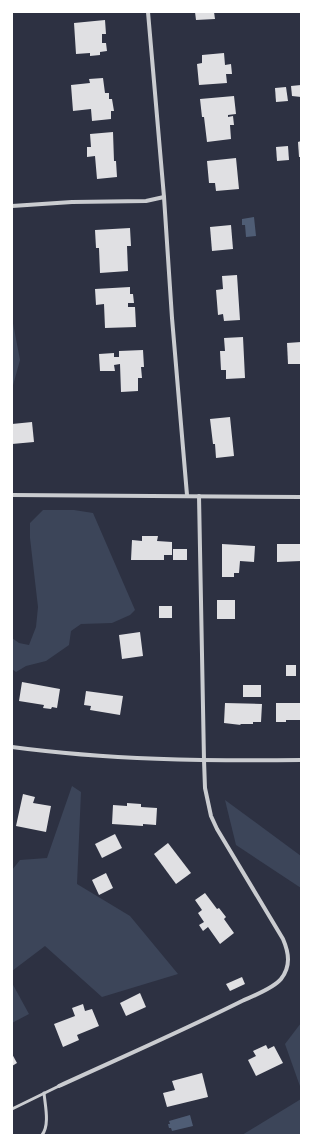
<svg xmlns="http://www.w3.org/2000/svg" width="313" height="1147" viewBox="0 0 313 1147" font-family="'DejaVu Sans',sans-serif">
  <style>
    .green { fill: #3c4559 }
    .water { fill: #4f5d75 }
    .building { fill: #e0e0e3 }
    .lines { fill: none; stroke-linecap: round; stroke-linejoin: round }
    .service { stroke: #caccd0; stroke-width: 3 }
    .minor { stroke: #caccd0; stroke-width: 4 }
  </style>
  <rect width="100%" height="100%" fill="#2d3142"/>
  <g class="green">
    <polygon points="12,318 20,360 12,389"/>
    <polygon points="43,510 74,510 93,513 135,610 130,615 112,623 81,624 71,631 69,645 46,661 26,666 16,672 12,669 12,638 19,643 29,645 36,627 38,607 30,538 30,523"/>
    <polygon points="72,786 81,792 77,884 130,916 178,974 102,997 45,946 12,971 12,870 20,860 47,858"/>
    <polygon points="225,800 301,856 301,888 236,845"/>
    <polygon points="12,983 29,1014 12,1023"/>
    <polygon points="301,1023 301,1089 285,1044"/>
    <polygon points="301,1099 301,1135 242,1135"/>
  </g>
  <g class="water">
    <polygon points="254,217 256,236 246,237 245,225 242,225 242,219"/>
    <polygon points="190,1115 193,1126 172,1131 171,1128 169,1128 168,1124 170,1124 169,1121"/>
  </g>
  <g class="building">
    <polygon points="195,12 214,12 215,19 196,20"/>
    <polygon points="105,20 106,34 102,34 102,43 106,43 107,51 100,52 100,55 90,56 90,53 76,54 74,23"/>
    <polygon points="224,53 225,65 231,64 232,74 226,74 227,83 199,85 197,64 202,63 202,55"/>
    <polygon points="103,78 105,93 109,93 109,99 112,99 114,111 111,111 111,119 92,121 91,109 73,111 71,85 90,83 89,79"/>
    <polygon points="301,85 301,97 292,96 291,86"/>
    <polygon points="286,87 288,101 276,102 275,88"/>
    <polygon points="234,96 236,114 228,115 228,117 233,116 234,125 230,125 231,139 207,142 204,117 202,117 200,99"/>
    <polygon points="113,132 114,161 116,161 117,177 97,179 95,156 87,157 87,147 91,147 90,134"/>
    <polygon points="301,141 301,157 299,157 298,142"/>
    <polygon points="288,146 289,160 277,161 276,147"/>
    <polygon points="236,158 239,189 216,191 215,183 209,183 207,161"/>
    <polygon points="231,225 233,249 212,251 210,227"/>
    <polygon points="130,228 131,246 127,246 128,271 100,273 99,248 96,248 95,230"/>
    <polygon points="237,275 240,320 224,321 223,314 218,315 216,290 223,289 222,276"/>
    <polygon points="130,287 130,294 133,294 134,303 128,303 128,307 135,307 136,327 105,328 104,304 96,305 95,289"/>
    <polygon points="243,337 245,378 226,379 226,370 221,370 220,351 225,351 224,338"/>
    <polygon points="301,342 301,364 288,364 287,343"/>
    <polygon points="143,350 144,367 141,367 142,378 138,378 138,391 121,392 120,364 114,365 115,371 100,371 99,354 114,353 114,357 119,357 119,351"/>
    <polygon points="230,417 234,456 216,458 215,444 213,444 210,419"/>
    <polygon points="32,422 34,442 12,444 12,424"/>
    <polygon points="142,536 158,536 157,541 172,542 172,555 164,555 164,560 131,560 132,540 142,541"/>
    <polygon points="222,544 255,546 254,562 240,561 239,573 234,573 234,577 222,577"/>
    <polygon points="277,544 301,544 301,561 277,562"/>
    <rect x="173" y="549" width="14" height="11"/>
    <rect x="217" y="600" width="18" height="19"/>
    <rect x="159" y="606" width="13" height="12"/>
    <polygon points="140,632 143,656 122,659 119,635"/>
    <rect x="286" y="665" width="10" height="11"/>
    <polygon points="22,682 60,689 57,708 52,707 51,709 43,708 44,705 19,701"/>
    <rect x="243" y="685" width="18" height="12"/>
    <polygon points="86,691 123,696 120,715 90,710 91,706 84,705"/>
    <polygon points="225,703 262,704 261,722 253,722 253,724 240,724 241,725 224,723"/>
    <polygon points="276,703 301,703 301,720 286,720 286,722 276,722"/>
    <polygon points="23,794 35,797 33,803 51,806 46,832 16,826"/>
    <polygon points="127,803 141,804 141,807 157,808 156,825 143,824 143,826 112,824 113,805 127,806"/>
    <polygon points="115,834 122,848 102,858 95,844"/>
    <polygon points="168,843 191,873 176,884 154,854"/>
    <polygon points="106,873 113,888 99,895 92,880"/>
    <polygon points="205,893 217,909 219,908 226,917 224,919 234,933 220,944 208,927 203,931 199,925 204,922 198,913 202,910 195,900"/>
    <polygon points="242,977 245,984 230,991 226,984"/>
    <polygon points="140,993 146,1007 126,1016 120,1003"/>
    <polygon points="83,1004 85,1011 92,1009 99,1026 77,1035 79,1040 63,1047 54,1024 75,1016 72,1008"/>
    <polygon points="266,1045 268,1049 274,1046 283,1063 256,1076 248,1060 256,1056 253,1051"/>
    <polygon points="12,1054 17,1063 12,1066"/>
    <polygon points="202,1073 208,1097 167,1107 163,1093 175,1090 172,1081"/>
  </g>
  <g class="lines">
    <g class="service">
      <polyline points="12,1109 59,1086"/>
      <path d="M 42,1135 C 50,1125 45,1105 44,1093"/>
    </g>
    <g class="minor">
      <polyline points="148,12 164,197 172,318 187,495"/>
      <polyline points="12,206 72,202 146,201 164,197"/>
      <polyline points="12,495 301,497"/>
      <path d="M 12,747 C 108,760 205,761 301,760"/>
      <path d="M 59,1086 C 120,1058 182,1031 242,1001 C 253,996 274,988 281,979 C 291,966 289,953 283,939 L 217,829 L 211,816 L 205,788 L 204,760 L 199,496"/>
    </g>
  </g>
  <rect width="313" height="1147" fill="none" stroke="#ffffff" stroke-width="26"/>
</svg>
